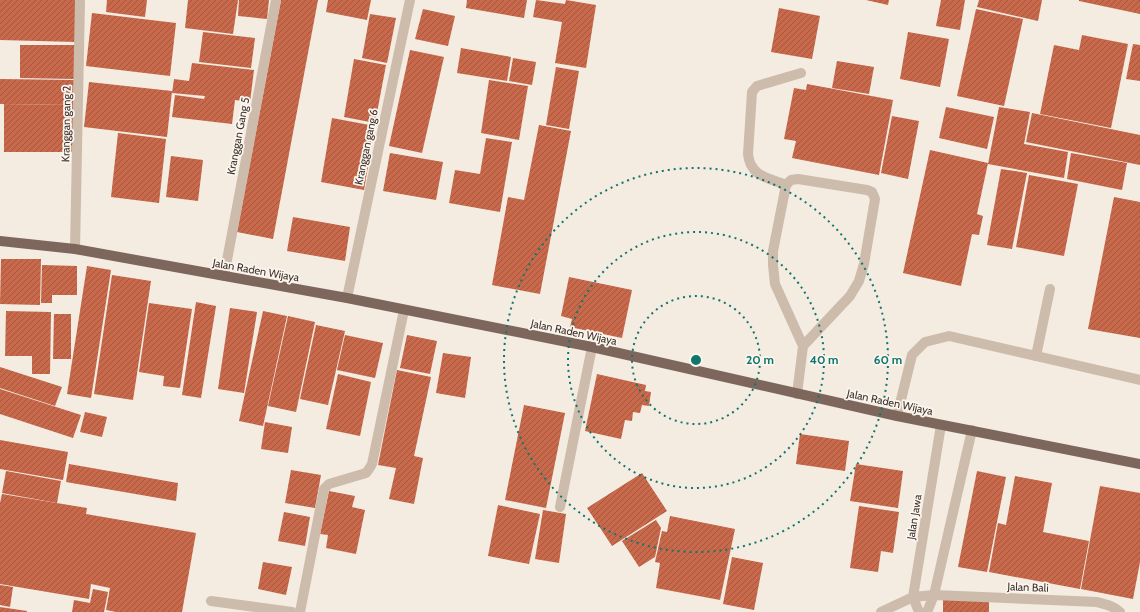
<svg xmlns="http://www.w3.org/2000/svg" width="1140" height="612" viewBox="0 0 1140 612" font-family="Cabin,sans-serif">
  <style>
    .building { fill: url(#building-hatch) }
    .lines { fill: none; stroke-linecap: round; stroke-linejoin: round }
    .minor { stroke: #cdbbac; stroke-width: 10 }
    .major { stroke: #7d675c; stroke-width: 10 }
    .ring { fill: none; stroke: #0f766e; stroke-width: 2; stroke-dasharray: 2 4 }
    .labels { text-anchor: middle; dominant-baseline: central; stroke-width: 3.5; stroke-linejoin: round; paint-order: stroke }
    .street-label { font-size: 11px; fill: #3b302b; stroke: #fbf5ee }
    .centre { fill: #0f766e; stroke: #fbf5ee; stroke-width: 2 }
    .ring-label { font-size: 12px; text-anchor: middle; font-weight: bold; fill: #0f766e; stroke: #fbf5ee; stroke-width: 3.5; stroke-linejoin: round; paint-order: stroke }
  </style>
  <defs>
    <pattern id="building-hatch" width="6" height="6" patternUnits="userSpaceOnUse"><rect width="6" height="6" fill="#c8694b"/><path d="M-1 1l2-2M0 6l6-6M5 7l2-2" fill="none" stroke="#a4573f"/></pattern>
  </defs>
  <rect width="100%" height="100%" fill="#f4ebe1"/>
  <g class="building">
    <polygon points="0,0 77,0 76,42 0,40"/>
    <polygon points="107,0 147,0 145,17 106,12"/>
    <polygon points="188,0 238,0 233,34 185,28"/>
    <polygon points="239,0 269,0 267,19 238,16"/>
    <polygon points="281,0 318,0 273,239 237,232"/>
    <polygon points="328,0 371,0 367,20 326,12"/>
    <polygon points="467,0 527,0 524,18 466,8"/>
    <polygon points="536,0 565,4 566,0 596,5 586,68 555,63 562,22 533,17"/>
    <polygon points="866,0 889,0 888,5"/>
    <polygon points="941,0 965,0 960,30 936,26"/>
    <polygon points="979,0 1042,0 1038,21 977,7"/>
    <polygon points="1079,0 1140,0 1140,14 1079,1"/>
    <polygon points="779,8 820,16 812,59 771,52"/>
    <polygon points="423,9 455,16 448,46 415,39"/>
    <polygon points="976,9 1023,19 1004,106 957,96"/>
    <polygon points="92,13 176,23 170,76 86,66"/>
    <polygon points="370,14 396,18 387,63 362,58"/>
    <polygon points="203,32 255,38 251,68 199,62"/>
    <polygon points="908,32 949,39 940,87 900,79"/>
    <polygon points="1082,35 1128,44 1111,128 1040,114 1054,45 1079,50"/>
    <polygon points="1133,44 1140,45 1140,81 1126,79"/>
    <polygon points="20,45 75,45 74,79 20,78"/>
    <polygon points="461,48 511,57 507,81 457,73"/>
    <polygon points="410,50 444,57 422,153 389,146"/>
    <polygon points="513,58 536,62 532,85 509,81"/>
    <polygon points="354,59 386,65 375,123 344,117"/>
    <polygon points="837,61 874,67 869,94 832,88"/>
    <polygon points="192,63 254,70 250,102 235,100 232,124 172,117 175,95 204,99 205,96 172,93 174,79 189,81"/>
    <polygon points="556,67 579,71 569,129 546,125"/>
    <polygon points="0,79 74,80 73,105 0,104"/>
    <polygon points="489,80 528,86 519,140 481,133"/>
    <polygon points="89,82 172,91 167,137 84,127"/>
    <polygon points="807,84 893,100 879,175 792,158 796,141 784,139 794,88 806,90"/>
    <polygon points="4,104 73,105 73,152 4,152"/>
    <polygon points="946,107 994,117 987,149 939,138"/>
    <polygon points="999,107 1030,112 1024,144 1068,152 1064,178 988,164"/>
    <polygon points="1032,113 1140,135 1140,165 1026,142"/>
    <polygon points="892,116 919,121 908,179 881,173"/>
    <polygon points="332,118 375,126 364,190 321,182"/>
    <polygon points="539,125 571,131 540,294 492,285 508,197 524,200"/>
    <polygon points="118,133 166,139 159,203 111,197"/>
    <polygon points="486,138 512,142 500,212 449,203 455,170 480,174"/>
    <polygon points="930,150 988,163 977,214 983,216 979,235 972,234 961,286 903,273"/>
    <polygon points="390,153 443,162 436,200 383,191"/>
    <polygon points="1071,153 1127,163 1122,190 1067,179"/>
    <polygon points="171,156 203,160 198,201 166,197"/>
    <polygon points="1001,169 1027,173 1012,249 987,245"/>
    <polygon points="1029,175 1078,184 1064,256 1016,247"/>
    <polygon points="1114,197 1140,202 1140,338 1088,329"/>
    <polygon points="293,217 350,227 345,261 287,251"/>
    <polygon points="1,259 41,259 40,305 0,304"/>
    <polygon points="42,265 77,266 77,295 52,295 52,303 41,303"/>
    <polygon points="87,266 111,270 91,398 67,394"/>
    <polygon points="112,275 151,281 133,400 94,394"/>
    <polygon points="569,277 632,290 622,338 570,327 572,319 561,316"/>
    <polygon points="196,302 216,306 201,398 182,395"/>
    <polygon points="149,303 192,309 180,388 163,386 164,376 139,372"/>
    <polygon points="230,308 257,312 244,393 218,389"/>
    <polygon points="6,311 51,312 50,374 32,374 32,356 5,356"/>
    <polygon points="263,311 287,316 263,426 239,421"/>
    <polygon points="54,314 71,314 71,359 53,359"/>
    <polygon points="288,316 315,322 296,412 268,406"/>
    <polygon points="316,325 345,331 328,405 300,399"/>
    <polygon points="345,335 383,343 375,378 337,370"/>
    <polygon points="407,335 437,341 430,374 400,368"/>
    <polygon points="443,353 471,357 465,398 436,393"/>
    <polygon points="0,367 62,387 55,406 0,388"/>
    <polygon points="397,370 431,377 414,456 423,458 414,504 389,499 396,468 378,465"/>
    <polygon points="338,374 371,382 360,436 326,429"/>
    <polygon points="597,374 646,385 645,391 651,392 649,406 642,405 640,413 633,412 632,421 625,420 621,439 585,431"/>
    <polygon points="0,389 81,415 73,438 0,414"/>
    <polygon points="524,405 565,413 546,508 505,500"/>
    <polygon points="85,412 107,417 102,437 80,432"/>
    <polygon points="265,422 292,427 288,453 261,449"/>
    <polygon points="800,434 849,441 845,471 796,464"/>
    <polygon points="0,440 68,452 63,480 0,469"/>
    <polygon points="69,464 178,483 176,501 66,482"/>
    <polygon points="856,464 903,471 898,508 850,501"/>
    <polygon points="291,470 321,475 315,508 285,503"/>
    <polygon points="6,471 61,481 57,503 2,493"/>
    <polygon points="977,471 1006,477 987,572 958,567"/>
    <polygon points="642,473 667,511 612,546 587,508"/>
    <polygon points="1015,476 1052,483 1043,532 1089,541 1080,589 989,572 998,523 1006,525"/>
    <polygon points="1100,486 1140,493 1140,562 1133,599 1081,589"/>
    <polygon points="329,491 355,496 352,507 365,510 356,554 326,548 328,535 320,534"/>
    <polygon points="2,494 87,508 86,514 196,533 182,612 116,612 106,610 110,588 91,584 89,599 0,584 0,503"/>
    <polygon points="498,505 540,514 529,564 488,556"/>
    <polygon points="859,506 899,512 893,553 881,551 878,572 850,568"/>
    <polygon points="543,510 566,514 559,563 535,559"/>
    <polygon points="284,512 310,517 305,546 278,541"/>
    <polygon points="670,516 735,529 720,600 656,588 660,563 655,562 662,531 667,532"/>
    <polygon points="656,520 661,528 655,557 639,567 622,541"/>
    <polygon points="732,557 763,563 754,610 723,604"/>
    <polygon points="263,562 292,567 286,595 258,589"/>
    <polygon points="0,585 13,587 10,607 0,605"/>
    <polygon points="93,589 108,592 104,612 72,612 74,600 90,603"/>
    <polygon points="943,599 989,600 989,612 943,612"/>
    <polygon points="0,607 27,611 27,612 0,612"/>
  </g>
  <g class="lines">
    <g class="minor">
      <path d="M 786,185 C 768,178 750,176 748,154 L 752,92 L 757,86 L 801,73"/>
      <polyline points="75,249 80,0"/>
      <polyline points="224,276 276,0"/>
      <polyline points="347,298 410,0"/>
      <polyline points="1036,356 1050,289"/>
      <polyline points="797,394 803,346 775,284 773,265 773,251 786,185 791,180 798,179 867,190 872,192 875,199 864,264 859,281 850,296 803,346"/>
      <polyline points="897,416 912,355 925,342 949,336 1140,380"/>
      <polyline points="560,507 592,347"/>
      <polyline points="211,601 292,612"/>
      <polyline points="300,612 324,489 329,484 366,473 369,469 372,464 404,310"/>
      <path d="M 881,612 L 913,597 L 934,595 L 1097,602 C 1105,604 1114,606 1120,612"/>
      <polyline points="919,612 913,597 941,425"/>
      <polyline points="927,612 934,595 972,430"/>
    </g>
    <polyline class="major" points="0,241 75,249 347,298 592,347 897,416 1140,464"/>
  </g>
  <g class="ring">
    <circle cx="696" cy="360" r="64"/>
    <circle cx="696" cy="360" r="128"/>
    <circle cx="696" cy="360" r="192"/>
  </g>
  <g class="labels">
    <g class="street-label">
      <text transform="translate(66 124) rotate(-89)">Kranggan gang 2</text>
      <text transform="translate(238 136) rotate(-79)">Kranggan Gang 5</text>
      <text transform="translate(366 147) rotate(-78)">Kranggan gang 6</text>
      <text transform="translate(256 270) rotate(10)">Jalan Raden Wijaya</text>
      <text transform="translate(574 332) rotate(12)">Jalan Raden Wijaya</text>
      <text transform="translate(890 402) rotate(12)">Jalan Raden Wijaya</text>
      <text transform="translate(914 517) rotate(-81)">Jalan Jawa</text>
      <text transform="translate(1028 587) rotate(2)">Jalan Bali</text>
    </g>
  </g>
  <circle cx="696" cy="360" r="6" class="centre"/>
  <g class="ring-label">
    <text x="760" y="364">20 m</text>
    <text x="824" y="364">40 m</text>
    <text x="888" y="364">60 m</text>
  </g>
</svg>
